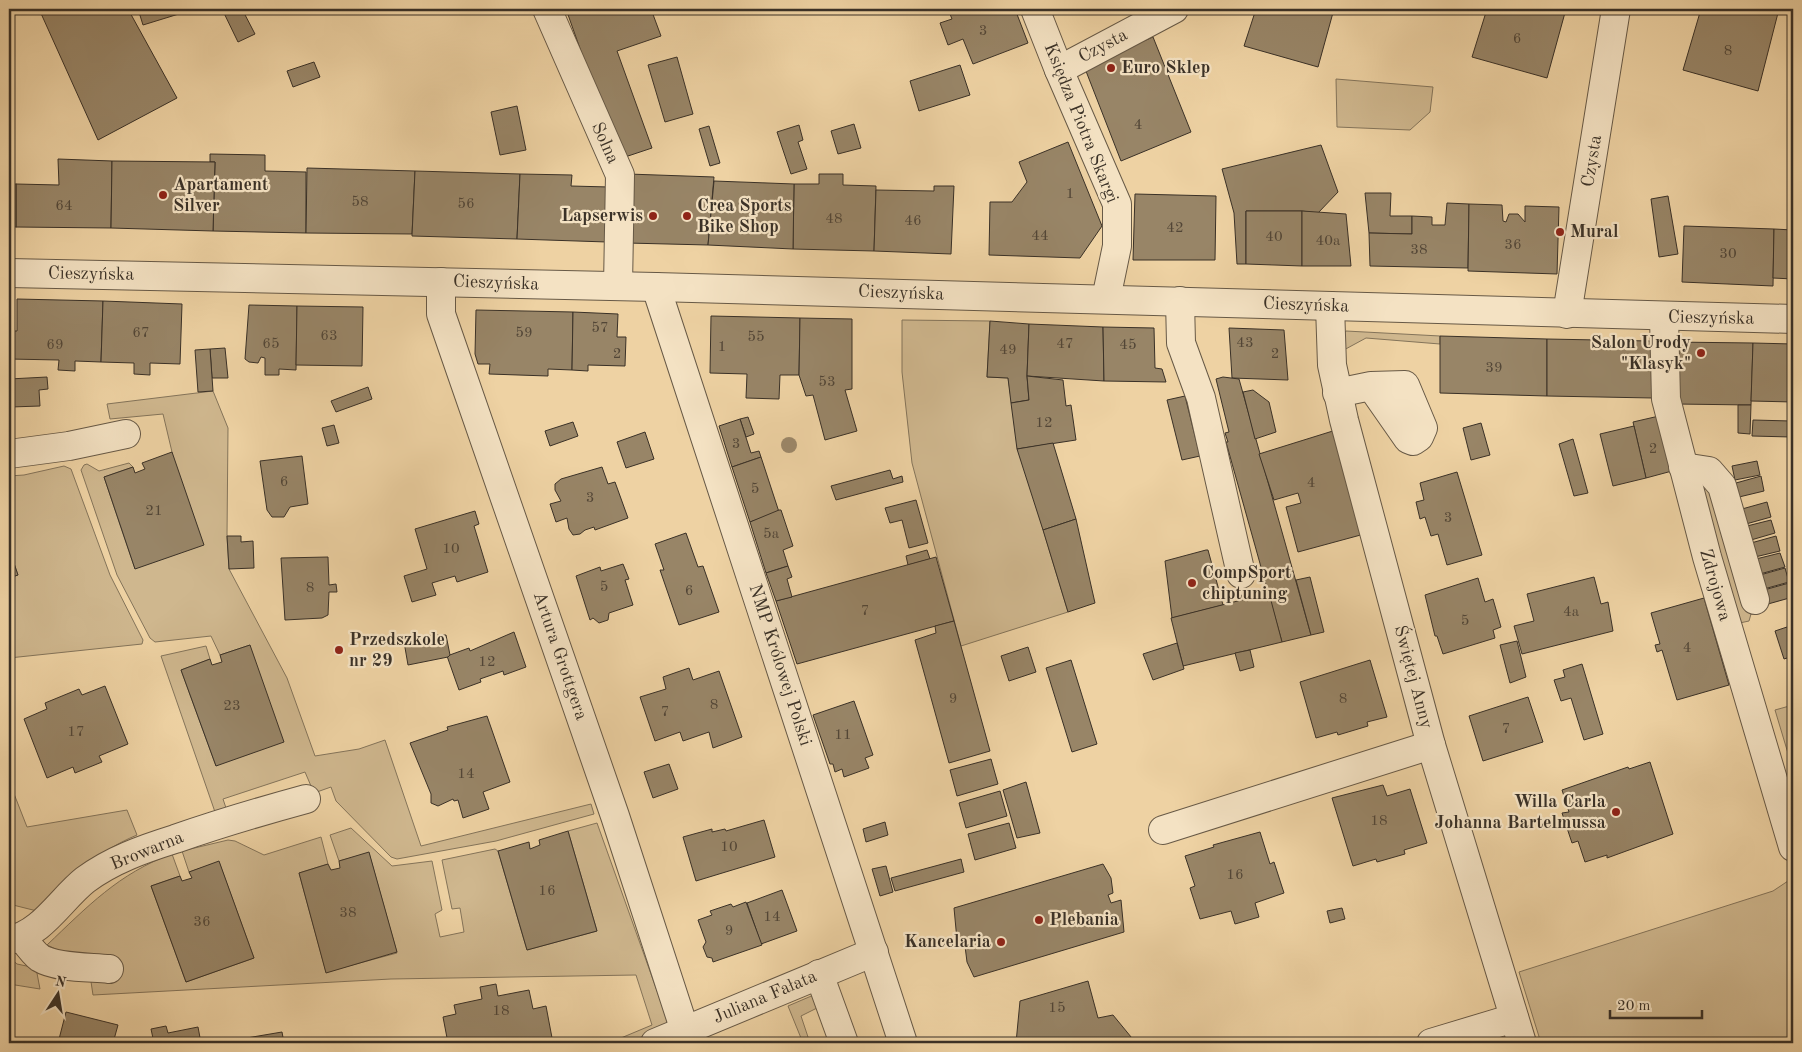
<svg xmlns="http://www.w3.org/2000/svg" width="1802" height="1052" viewBox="0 0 1802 1052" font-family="'Old Standard TT',serif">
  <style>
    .green { fill: #cfb78e; stroke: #84745a }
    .building { fill: #988567; stroke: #3a3127 }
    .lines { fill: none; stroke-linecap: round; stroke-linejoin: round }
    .minor-casing { stroke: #675946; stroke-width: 30 }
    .minor { stroke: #f4e2c3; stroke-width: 28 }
    .tree { fill: #9c886a }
    .poi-dot { fill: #8f2418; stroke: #f4e2c3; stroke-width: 2 }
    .labels { text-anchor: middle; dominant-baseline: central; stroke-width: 4.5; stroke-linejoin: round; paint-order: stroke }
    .number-label { font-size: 15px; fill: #524637 }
    .street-label { font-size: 18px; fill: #3a3127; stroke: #f4e2c3 }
    .poi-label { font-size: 18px; font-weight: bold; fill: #3a3127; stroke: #f4e2c3; text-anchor: start }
  </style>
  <rect width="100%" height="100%" fill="#eed2a3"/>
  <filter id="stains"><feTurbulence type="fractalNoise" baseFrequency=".004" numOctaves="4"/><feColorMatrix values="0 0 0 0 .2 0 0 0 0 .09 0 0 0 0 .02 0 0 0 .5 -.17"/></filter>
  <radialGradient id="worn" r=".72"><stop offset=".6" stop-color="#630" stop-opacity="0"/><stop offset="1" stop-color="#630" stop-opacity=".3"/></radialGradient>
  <g class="green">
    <polygon points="1336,79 1433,87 1430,112 1410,130 1337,127"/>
    <path d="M 902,320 L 990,321 L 987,377 L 1008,378 C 1019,457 1045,535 1068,612 L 961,646 L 912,463 L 902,372 Z"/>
    <polygon points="1346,331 1440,336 1440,344 1366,338 1342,351 1343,335"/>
    <polygon points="213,391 228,428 227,536 229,569 287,678 315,756 359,749 385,740 421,846 591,804 594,814 496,841 397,859 391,857 336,801 331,787 314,793 305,772 223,799 226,808 215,812 161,656 206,646 210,659 181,670 216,766 250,645 220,655 211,636 155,642 150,638 117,575 81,470 84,465 87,464 99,471 129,463 133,467 104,477 135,569 172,452 163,414 110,419 107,404"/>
    <polygon points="64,466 71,469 110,575 143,640 142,644 9,658 9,578 18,575 9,549 9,476 24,475"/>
    <polygon points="1706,483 1721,504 1751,614 1749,621 1735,624 1698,484"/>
    <polygon points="1793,705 1793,759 1790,760 1775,710"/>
    <path d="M 9,781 L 27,827 L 127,810 L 137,835 C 94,853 69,879 37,911 L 9,904 Z"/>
    <path d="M 597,823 L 671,1030 L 638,1043 L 609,1043 L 652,1025 L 636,975 L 391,979 L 93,995 L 90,975 L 64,953 L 47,945 C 87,907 119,873 172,854 L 180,876 L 151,886 L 186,982 L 254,958 L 219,862 L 189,872 L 182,851 L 228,840 L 235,841 L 264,855 L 321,837 L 328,864 L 299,873 L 326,972 L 397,953 L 369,853 L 339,861 L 330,835 L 351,828 L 392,866 L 432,861 L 442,910 L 435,914 L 440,937 L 464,932 L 460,908 L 452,909 L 442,860 L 495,849 L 498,851 L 527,950 L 597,931 L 568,831 Z"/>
    <polygon points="1788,881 1793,899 1793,1043 1541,1043 1519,972 1773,891"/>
    <polygon points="9,957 17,964 36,968 40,989 9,984"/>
    <polygon points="816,994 823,1005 801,1016 810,1043 803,1043 788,1006"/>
  </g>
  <g class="building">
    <polygon points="39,9 128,9 177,98 98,140"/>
    <polygon points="138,9 195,9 143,25"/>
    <polygon points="222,9 242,9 255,34 238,42"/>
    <polygon points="566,9 651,9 661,36 617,51 652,148 619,159"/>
    <polygon points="948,9 1015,9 1028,43 973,64 963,39 948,45 940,23 952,19"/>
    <polygon points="1256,9 1334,9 1318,67 1244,46"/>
    <polygon points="1487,9 1566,9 1547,78 1472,57"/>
    <polygon points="1701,9 1779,9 1758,91 1683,70"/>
    <polygon points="1153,37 1191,132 1121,161 1084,66"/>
    <polygon points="677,57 693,114 665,122 648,65"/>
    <polygon points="314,62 320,77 293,87 287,71"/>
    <polygon points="960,65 970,95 919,111 910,81"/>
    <polygon points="517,106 526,150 500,155 491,112"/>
    <polygon points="854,124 861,148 838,154 831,131"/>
    <polygon points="799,125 803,140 798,142 807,169 791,174 777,132"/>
    <polygon points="709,126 720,163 710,166 699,129"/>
    <polygon points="1068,142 1102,226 1080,258 989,255 990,202 1012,202 1027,182 1019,162"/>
    <polygon points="1321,145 1338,192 1318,213 1302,211 1246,211 1246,264 1237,264 1234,213 1222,169"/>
    <polygon points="210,154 265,155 265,171 306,172 306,233 213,231 215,162 210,162"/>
    <polygon points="58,159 112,161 111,228 16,227 16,184 59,185"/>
    <polygon points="112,161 215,162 213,231 111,228"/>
    <polygon points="307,168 415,171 412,234 306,233"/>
    <polygon points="415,171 520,174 517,239 412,236"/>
    <polygon points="520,174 572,175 571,186 609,187 607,242 517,239"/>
    <polygon points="628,174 714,177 708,245 627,243"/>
    <polygon points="819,174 843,174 843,185 876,186 874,251 793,249 794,184 819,184"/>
    <polygon points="714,181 794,184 793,249 708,245"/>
    <rect x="9" y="184" width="7" height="43"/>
    <polygon points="934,186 954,186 951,254 874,251 876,190 934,191"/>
    <polygon points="1365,193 1391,193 1390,216 1412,216 1412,234 1369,233"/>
    <polygon points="1135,194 1216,196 1215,260 1133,260"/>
    <polygon points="1668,196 1678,254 1659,257 1651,199"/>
    <polygon points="1447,203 1469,204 1468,268 1370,266 1369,233 1412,234 1412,216 1432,217 1432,225 1445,225"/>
    <polygon points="1469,204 1502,205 1503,221 1506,222 1509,214 1518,214 1525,222 1525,206 1559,207 1557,274 1468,271"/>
    <polygon points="1246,211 1302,211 1302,266 1246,264"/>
    <polygon points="1302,211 1346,214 1351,266 1302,266"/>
    <polygon points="1684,226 1774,229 1773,286 1682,282"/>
    <polygon points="1774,229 1793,230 1793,279 1773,278"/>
    <polygon points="17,299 103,301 101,362 75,361 75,371 58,370 59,360 9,359 9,331 17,331"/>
    <polygon points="103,301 182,304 180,364 150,363 150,375 134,374 134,363 101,362"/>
    <polygon points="249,305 297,306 296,370 279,369 279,375 265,375 265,358 261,357 258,363 249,362 245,359"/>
    <polygon points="297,306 363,307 362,366 296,365"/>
    <polygon points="476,310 573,312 572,370 548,369 548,376 489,374 490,364 478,364 475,354"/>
    <polygon points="573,312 618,314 617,337 626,337 625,366 588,365 588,371 572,370"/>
    <polygon points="711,316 800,318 799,375 780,375 779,399 746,398 747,374 710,373"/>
    <polygon points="800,318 852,319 852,389 845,390 857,431 825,440 813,395 806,396 799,375"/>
    <polygon points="990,321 1029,324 1027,376 1029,400 1011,403 1008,378 987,377"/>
    <polygon points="1029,324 1103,327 1104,381 1027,376"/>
    <polygon points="1103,327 1154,328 1155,368 1162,369 1166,382 1104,381"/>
    <polygon points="1229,328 1284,330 1288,380 1232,378"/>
    <polygon points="1440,336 1547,339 1547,396 1440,393"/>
    <polygon points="1547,339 1650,341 1653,398 1547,396"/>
    <polygon points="1672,342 1753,343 1751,405 1676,404"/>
    <polygon points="1753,343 1793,344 1793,402 1751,401"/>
    <polygon points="225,348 228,378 212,378 210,349"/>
    <polygon points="210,349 213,391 198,392 195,350"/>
    <polygon points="1027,376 1063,380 1066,406 1071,405 1076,440 1017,449 1011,403 1029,400"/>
    <polygon points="47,377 48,389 39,390 40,406 11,407 9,379"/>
    <polygon points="1223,377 1239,379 1311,635 1282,642 1226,442 1228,442 1225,433 1229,432 1216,379"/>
    <polygon points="368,387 372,399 336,412 331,401"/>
    <polygon points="1253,390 1269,402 1276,432 1255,439 1243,392"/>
    <polygon points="1185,396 1200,456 1182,460 1167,400"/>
    <polygon points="1738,405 1751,405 1750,434 1738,433"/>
    <polygon points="1659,416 1672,471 1646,478 1633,422"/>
    <polygon points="748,417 754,434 746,437 740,419"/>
    <polygon points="740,419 751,453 759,451 761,457 732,467 719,426"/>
    <polygon points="1753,420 1791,421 1791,437 1752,436"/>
    <polygon points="573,422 578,436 550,446 545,431"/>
    <polygon points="1481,423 1490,455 1471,460 1463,428"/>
    <polygon points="334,425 339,443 327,446 322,428"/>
    <polygon points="1634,426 1646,478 1613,486 1600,434"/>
    <polygon points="1336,430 1368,533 1298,552 1286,507 1301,503 1298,493 1274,500 1259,454"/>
    <polygon points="645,432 654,459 626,468 617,442"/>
    <polygon points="1573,439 1588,493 1574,496 1559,444"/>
    <polygon points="1053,443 1076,519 1043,530 1017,449"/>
    <polygon points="172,452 204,545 135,569 104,477 133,467 135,473 145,469 142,463"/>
    <polygon points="302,456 308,504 290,507 284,517 272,517 267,510 260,461"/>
    <polygon points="761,457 779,512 750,522 732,467"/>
    <polygon points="1757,461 1760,475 1735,480 1732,466"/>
    <polygon points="602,467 608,484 615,482 628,518 595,530 594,527 585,530 580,534 573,535 569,529 567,518 556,522 550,504 561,501 555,490 555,484 561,479"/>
    <polygon points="890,470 893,479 902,476 903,482 836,500 831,486"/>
    <polygon points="1457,472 1482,555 1447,565 1438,534 1431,536 1425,517 1420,519 1416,502 1424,500 1420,483"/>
    <polygon points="1761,476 1764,491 1739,497 1736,483"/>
    <polygon points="916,500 928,543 909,548 902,520 890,523 885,508"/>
    <polygon points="1767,502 1771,517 1746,524 1742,509"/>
    <polygon points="779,510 781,510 793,546 783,550 788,566 766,573 750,522"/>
    <polygon points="475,511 479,524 474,526 488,572 457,582 455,576 432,583 436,595 412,602 404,576 427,569 415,529"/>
    <polygon points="1076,519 1095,603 1068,612 1043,530"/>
    <polygon points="1771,520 1775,533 1751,540 1747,526"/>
    <polygon points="686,533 698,567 703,566 719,612 679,625 660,570 664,570 655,544"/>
    <polygon points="227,536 241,536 241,542 253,541 254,568 229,569"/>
    <polygon points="1776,536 1780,551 1755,557 1751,543"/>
    <polygon points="9,549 18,575 9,578"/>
    <polygon points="927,550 930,559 908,565 906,556"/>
    <polygon points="1206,550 1208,550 1223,605 1172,618 1165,561"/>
    <polygon points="1780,553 1785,567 1760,574 1756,559"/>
    <polygon points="328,557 329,585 336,584 337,592 329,592 328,615 322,618 285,620 281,558"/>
    <polygon points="936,557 954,621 797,664 776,601"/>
    <polygon points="623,564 629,579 625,580 633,605 609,613 608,620 599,623 593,618 590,620 576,576 600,567 601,571"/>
    <polygon points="788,566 792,577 787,579 792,597 776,601 766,573"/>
    <polygon points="1785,568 1789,582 1764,589 1760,575"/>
    <polygon points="1310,577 1324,632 1311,635 1296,580"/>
    <polygon points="1594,577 1601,604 1608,602 1613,631 1522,654 1514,626 1534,621 1527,594"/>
    <polygon points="1478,578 1485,602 1493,599 1501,627 1493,630 1495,638 1443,654 1437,636 1435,636 1425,595"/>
    <polygon points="1789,583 1793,597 1768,604 1764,590"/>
    <polygon points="1269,593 1282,642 1183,666 1171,618"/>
    <polygon points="1704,598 1729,685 1677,700 1662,650 1657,652 1655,645 1660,644 1651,613"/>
    <polygon points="954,621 990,751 949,763 915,640 936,633 935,626"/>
    <polygon points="1793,625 1793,677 1787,658 1784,659 1775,631"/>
    <polygon points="514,632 526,667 504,675 503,671 480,679 481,682 459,690 447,656 469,648 470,651"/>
    <polygon points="446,635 450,655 448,657 408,665 403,636"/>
    <polygon points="1517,641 1526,677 1510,683 1500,645"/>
    <polygon points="1177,643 1184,669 1153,680 1143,654"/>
    <polygon points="250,645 284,742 216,766 181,670 210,659 212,665 222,662 220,655"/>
    <polygon points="1028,647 1036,672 1009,681 1001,656"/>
    <polygon points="1250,650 1254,667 1240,671 1235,653"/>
    <polygon points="1071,660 1097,744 1072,752 1046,668"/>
    <polygon points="1370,660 1387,717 1367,722 1368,726 1338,735 1337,732 1316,738 1300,682"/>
    <polygon points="1582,664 1603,734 1584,740 1571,698 1561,701 1554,680 1565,677 1563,670"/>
    <polygon points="689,668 693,680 719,671 742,737 713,748 709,732 683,741 680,732 655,741 640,697 666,689 663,677"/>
    <polygon points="105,686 128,744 99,756 102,762 75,773 73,767 47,778 24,719 47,709 45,703 79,689 82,695"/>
    <polygon points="1528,697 1543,742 1483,761 1469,716"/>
    <polygon points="854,701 873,755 865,758 869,768 844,777 842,769 835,772 833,764 830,764 813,715"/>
    <polygon points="487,716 510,782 483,792 489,809 463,818 458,800 454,801 453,799 438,806 431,803 431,794 410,743 448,730 447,727"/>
    <polygon points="991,759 998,784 957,796 950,770"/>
    <polygon points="1650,762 1673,834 1607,858 1607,855 1585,862 1578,841 1572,843 1562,813 1569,812 1562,790 1628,767 1629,769"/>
    <polygon points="669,764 678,789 653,798 644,772"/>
    <polygon points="1026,782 1040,833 1017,838 1003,790"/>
    <polygon points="1383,785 1387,796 1410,789 1427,843 1404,850 1405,854 1377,862 1376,859 1353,866 1332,798"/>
    <polygon points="1000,791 1007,816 966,828 959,803"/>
    <polygon points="764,820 775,857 696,881 683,837 712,829 712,832 725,829 726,831"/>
    <polygon points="885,822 888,835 866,842 863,829"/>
    <polygon points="1009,823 1016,848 975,860 968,834"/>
    <polygon points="568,831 597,931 527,950 498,851 529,842 530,849 540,845 539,840"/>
    <polygon points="1260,832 1270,864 1274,862 1284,893 1255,903 1259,917 1235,924 1231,911 1200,919 1190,888 1195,886 1185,856 1214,847 1213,845"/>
    <polygon points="369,852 397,952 326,973 299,873 328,864 331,870 340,868 339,861"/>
    <polygon points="961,859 964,872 895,891 891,878"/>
    <polygon points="219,861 254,958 186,982 151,886 180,876 182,881 192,878 189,872"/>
    <polygon points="1103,864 1111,878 1113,893 1108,895 1111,903 1121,900 1124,932 974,977 967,962 964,938 957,940 954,908"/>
    <polygon points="886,866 893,892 880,896 872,869"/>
    <polygon points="782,890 797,931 761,944 747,903"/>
    <polygon points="746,902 762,945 713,962 712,958 707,957 703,947 706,942 698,920 712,915 710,911 731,904 733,907"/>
    <polygon points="1342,908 1345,919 1330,923 1327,911"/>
    <polygon points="1088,981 1098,1018 1113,1015 1136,1043 1016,1043 1020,1001"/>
    <polygon points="496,984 498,996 529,990 533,1009 546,1006 553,1043 522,1043 522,1038 494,1043 448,1043 443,1017 456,1014 454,1005 482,999 480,987"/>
    <polygon points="66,1012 118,1025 113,1043 58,1043"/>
    <polygon points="166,1026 168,1033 198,1027 201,1043 154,1043 151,1029"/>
    <polygon points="282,1032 284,1043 235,1043 235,1040"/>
  </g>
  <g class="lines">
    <defs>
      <g id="minor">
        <polyline points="547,9 620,175 618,286"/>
        <polyline points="1035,9 1059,70 1117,204 1117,246 1106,299"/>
        <polyline points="1059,70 1174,9"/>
        <polyline points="9,273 656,287 1793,319"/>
        <polyline points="441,282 441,314 615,816 685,1031"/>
        <polyline points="656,287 903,1043"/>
        <polyline points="1180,301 1181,343 1201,398 1241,574"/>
        <polyline points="1330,306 1332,365 1344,420 1431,745 1522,1043"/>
        <polyline points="1567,314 1616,9"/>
        <polyline points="1664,317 1666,399 1707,557 1793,847"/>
        <polyline points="1337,393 1371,386 1405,385 1423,428 1419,437 1413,441 1408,439 1371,386"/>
        <polyline points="9,454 69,446 126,434"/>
        <polyline points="1683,467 1709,471 1722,486 1755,600"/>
        <polyline points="1163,830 1431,745"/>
        <path d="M 22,937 C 27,944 33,953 40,958 C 56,968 90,967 109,969"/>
        <path d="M 9,940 C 41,935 61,899 85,880 C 112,860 143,849 175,839 C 218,824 262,811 306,799"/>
        <polyline points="819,974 844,1043"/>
        <polyline points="655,1043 874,952"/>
        <polyline points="1431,1043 1514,1018"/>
      </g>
    </defs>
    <use href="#minor" class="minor-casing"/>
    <use href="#minor" class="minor"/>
  </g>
  <circle class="tree" cx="789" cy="445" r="8"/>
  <g class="poi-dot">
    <circle cx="1111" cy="68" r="5"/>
    <circle cx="163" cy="195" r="5"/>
    <circle cx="653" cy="216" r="5"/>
    <circle cx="687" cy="216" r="5"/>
    <circle cx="1560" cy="232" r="5"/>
    <circle cx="1701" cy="353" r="5"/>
    <circle cx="1192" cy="583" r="5"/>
    <circle cx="339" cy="650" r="5"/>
    <circle cx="1616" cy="812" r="5"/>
    <circle cx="1039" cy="920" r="5"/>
    <circle cx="1001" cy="942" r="5"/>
  </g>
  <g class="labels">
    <g class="number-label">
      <text x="983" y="31">3</text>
      <text x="1517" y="39">6</text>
      <text x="1728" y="51">8</text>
      <text x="1138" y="125">4</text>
      <text x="1070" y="194">1</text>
      <text x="360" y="202">58</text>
      <text x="466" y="204">56</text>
      <text x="64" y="206">64</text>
      <text x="834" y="219">48</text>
      <text x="913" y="221">46</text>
      <text x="1175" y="228">42</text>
      <text x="1040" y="236">44</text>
      <text x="1274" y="237">40</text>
      <text x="1328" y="241">40a</text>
      <text x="1513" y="245">36</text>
      <text x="1419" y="250">38</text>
      <text x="1728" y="254">30</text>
      <text x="600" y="328">57</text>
      <text x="141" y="333">67</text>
      <text x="524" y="333">59</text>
      <text x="329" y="336">63</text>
      <text x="756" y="337">55</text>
      <text x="1245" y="343">43</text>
      <text x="271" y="344">65</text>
      <text x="1065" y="344">47</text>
      <text x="55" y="345">69</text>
      <text x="1128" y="345">45</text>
      <text x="722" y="347">1</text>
      <text x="1008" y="350">49</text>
      <text x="617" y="354">2</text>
      <text x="1275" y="354">2</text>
      <text x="1494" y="368">39</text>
      <text x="827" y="382">53</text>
      <text x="1044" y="423">12</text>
      <text x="736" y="444">3</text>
      <text x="1653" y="449">2</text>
      <text x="284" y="482">6</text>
      <text x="1311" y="483">4</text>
      <text x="755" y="489">5</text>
      <text x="590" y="498">3</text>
      <text x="154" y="511">21</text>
      <text x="1448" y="518">3</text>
      <text x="771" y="534">5a</text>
      <text x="451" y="549">10</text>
      <text x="604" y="587">5</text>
      <text x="310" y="588">8</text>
      <text x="689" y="591">6</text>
      <text x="865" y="611">7</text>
      <text x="1571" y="612">4a</text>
      <text x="1465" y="621">5</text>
      <text x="1687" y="648">4</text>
      <text x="487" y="662">12</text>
      <text x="953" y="699">9</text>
      <text x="1343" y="699">8</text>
      <text x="714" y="705">8</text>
      <text x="232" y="706">23</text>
      <text x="665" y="712">7</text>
      <text x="1506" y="729">7</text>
      <text x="76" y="732">17</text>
      <text x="843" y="735">11</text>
      <text x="466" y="774">14</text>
      <text x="1379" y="821">18</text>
      <text x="729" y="847">10</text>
      <text x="1235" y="875">16</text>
      <text x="547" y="891">16</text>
      <text x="348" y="913">38</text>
      <text x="772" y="917">14</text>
      <text x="202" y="922">36</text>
      <text x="729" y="931">9</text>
      <text x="1057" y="1008">15</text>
      <text x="501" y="1011">18</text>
    </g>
    <g class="street-label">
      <text transform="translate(1103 46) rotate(-28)">Czysta</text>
      <text transform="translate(1081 123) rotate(68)">Księdza Piotra Skargi</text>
      <text transform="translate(605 143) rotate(66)">Solna</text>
      <text transform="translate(1592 161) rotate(-81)">Czysta</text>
      <text transform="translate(91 274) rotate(1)">Cieszyńska</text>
      <text transform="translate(496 283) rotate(2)">Cieszyńska</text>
      <text transform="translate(901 293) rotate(2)">Cieszyńska</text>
      <text transform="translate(1306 305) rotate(2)">Cieszyńska</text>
      <text transform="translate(1711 318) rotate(1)">Cieszyńska</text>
      <text transform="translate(1715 585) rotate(74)">Zdrojowa</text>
      <text transform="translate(560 656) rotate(71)">Artura Grottgera</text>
      <text transform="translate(780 665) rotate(72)">NMP Królowej Polski</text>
      <text transform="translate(1413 677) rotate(75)">Świętej Anny</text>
      <text transform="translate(147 851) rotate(-22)">Browarna</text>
      <text transform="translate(765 997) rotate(-23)">Juliana Fałata</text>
    </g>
    <g class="poi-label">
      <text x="1121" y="68">Euro Sklep</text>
      <text x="173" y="185">Apartament<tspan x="173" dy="21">Silver</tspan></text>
      <text x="697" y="206">Crea Sports<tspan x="697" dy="21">Bike Shop</tspan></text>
      <text x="643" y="216" text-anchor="end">Lapserwis</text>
      <text x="1570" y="232">Mural</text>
      <text x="1691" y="343" text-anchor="end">Salon Urody<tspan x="1691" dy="21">"Klasyk"</tspan></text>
      <text x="1202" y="573">CompSport<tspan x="1202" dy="21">chiptuning</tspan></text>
      <text x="349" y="640">Przedszkole<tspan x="349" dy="21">nr 29</tspan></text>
      <text x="1606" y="802" text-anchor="end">Willa Carla<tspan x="1606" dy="21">Johanna Bartelmussa</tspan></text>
      <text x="1049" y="920">Plebania</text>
      <text x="991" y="942" text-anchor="end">Kancelaria</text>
    </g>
  </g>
  <rect width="1802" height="1052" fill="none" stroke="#eed2a3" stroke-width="30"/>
  <rect x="10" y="10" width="1782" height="1032" fill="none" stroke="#3a3127" stroke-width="2.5"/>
  <rect x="15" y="15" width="1772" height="1022" fill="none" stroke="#3a3127"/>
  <g transform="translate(58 994) rotate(12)" stroke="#f4e2c3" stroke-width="4" paint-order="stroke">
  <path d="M0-4L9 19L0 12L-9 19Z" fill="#3a3127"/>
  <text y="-8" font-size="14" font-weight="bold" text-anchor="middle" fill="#3a3127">N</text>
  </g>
  <path d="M1610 1010v8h92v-8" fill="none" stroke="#3a3127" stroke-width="2.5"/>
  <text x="1617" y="1010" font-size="15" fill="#3a3127" stroke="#f4e2c3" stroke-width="4" paint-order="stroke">20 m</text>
  <rect width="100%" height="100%" filter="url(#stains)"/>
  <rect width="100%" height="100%" fill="url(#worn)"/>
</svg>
